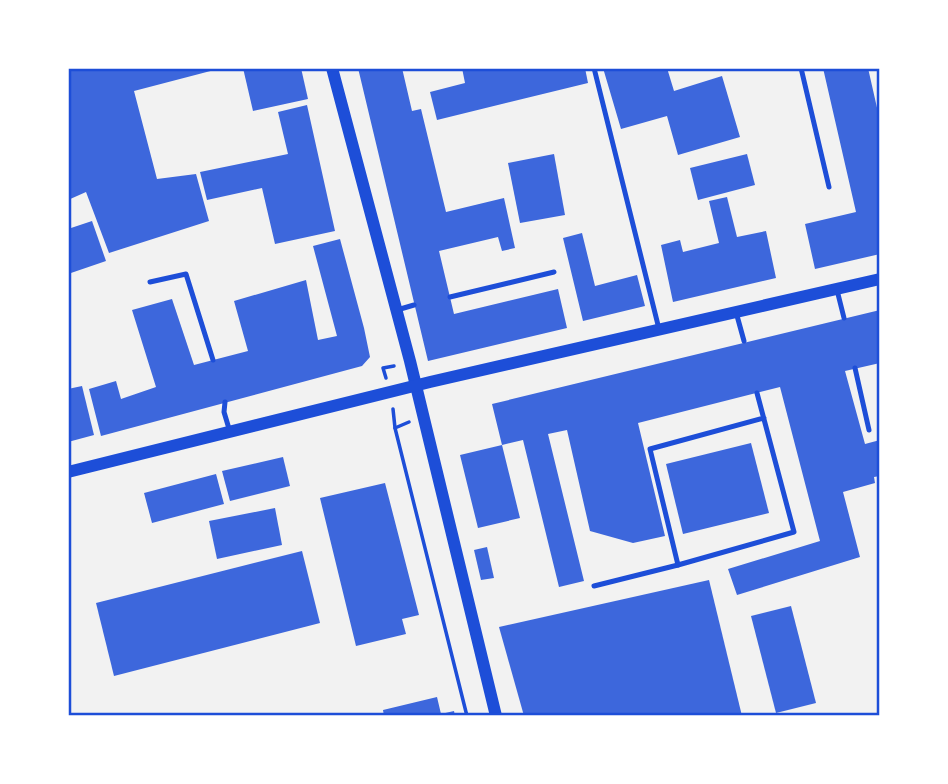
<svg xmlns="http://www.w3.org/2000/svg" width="948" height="784" viewBox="0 0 948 784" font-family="Overpass,sans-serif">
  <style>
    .building { fill: #3d67dc }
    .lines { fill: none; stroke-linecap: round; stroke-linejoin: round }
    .path { stroke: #1d4ed8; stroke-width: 3.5 }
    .service { stroke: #1d4ed8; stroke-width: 5 }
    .tertiary { stroke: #1d4ed8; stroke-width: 12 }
    .neatline { fill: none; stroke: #1d4ed8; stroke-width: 2.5 }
  </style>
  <rect width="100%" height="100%" fill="#f2f2f2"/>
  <g class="building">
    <polygon points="68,68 222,68 134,91 157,179 196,174 209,221 109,253 86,192 68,200"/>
    <polygon points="243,68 301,68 308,99 253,111"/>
    <polygon points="358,68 402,68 412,111 421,109 446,212 504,198 515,248 502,251 498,237 439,251 454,314 558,289 567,328 428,361"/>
    <polygon points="462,68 585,68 588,83 437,120 430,92 465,83"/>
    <polygon points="603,68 667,68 674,91 722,76 740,137 678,155 667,116 621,129"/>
    <polygon points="823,68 868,68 880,121 880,254 815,269 805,224 856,212"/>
    <polygon points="307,105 335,231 275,244 262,188 207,200 200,172 288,154 278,112"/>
    <polygon points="554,154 565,215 520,223 508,163"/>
    <polygon points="747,154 755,185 698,200 690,168"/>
    <polygon points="727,197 737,237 766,231 776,278 673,302 661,245 680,240 683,252 719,243 709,201"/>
    <polygon points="92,221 106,261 68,274 68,229"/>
    <polygon points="582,233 595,286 637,275 645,306 583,321 563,238"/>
    <polygon points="340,239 364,328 370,357 362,366 101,436 89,389 116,381 121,399 156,387 132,310 172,299 194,365 248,351 234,301 306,280 318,340 337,336 313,246"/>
    <polygon points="880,310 880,363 845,371 865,444 880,440 880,476 874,477 875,483 843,492 860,557 737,595 728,569 820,541 780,387 638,423 665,536 633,543 590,531 567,430 548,434 584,581 559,587 523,440 502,445 520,518 478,528 460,455 502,445 492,404"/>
    <polygon points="82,386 94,435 68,442 68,389"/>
    <polygon points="751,443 769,513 683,534 666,464"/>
    <polygon points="283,457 290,486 230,501 222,471"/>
    <polygon points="216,474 224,504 152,523 144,493"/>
    <polygon points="385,483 419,615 402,619 406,634 356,646 320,498"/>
    <polygon points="275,508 282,545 217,559 209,521"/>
    <polygon points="487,547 494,578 481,580 474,550"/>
    <polygon points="302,551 320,623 114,676 96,603"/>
    <polygon points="709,580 742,716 524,716 499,627"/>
    <polygon points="791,606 816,703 776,713 751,616"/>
    <polygon points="437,697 441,714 454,711 455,716 384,716 383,710"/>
  </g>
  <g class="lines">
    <g class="path">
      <polyline points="386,378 383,368 394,366"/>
      <polyline points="393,409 395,428 467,716"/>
      <polyline points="395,428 409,422"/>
    </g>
    <g class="service">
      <polyline points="594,68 659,329"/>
      <polyline points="801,68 829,187"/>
      <polyline points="150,282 186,274 213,360"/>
      <polyline points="837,290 844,318"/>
      <polyline points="450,297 554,272"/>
      <polyline points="397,310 414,305"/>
      <polyline points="736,312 744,341"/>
      <polyline points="855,368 869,430"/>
      <polyline points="757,393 794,532 678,565 650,449 764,418"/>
      <polyline points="225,402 224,412 230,432"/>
      <polyline points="594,586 678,565"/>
    </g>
    <g class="tertiary">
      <polyline points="332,68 410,361 496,716"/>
      <polyline points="68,472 430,382 880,279"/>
    </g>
  </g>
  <rect width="948" height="784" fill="none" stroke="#ffffff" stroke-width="140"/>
  <rect x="70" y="70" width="808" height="644" class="neatline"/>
</svg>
